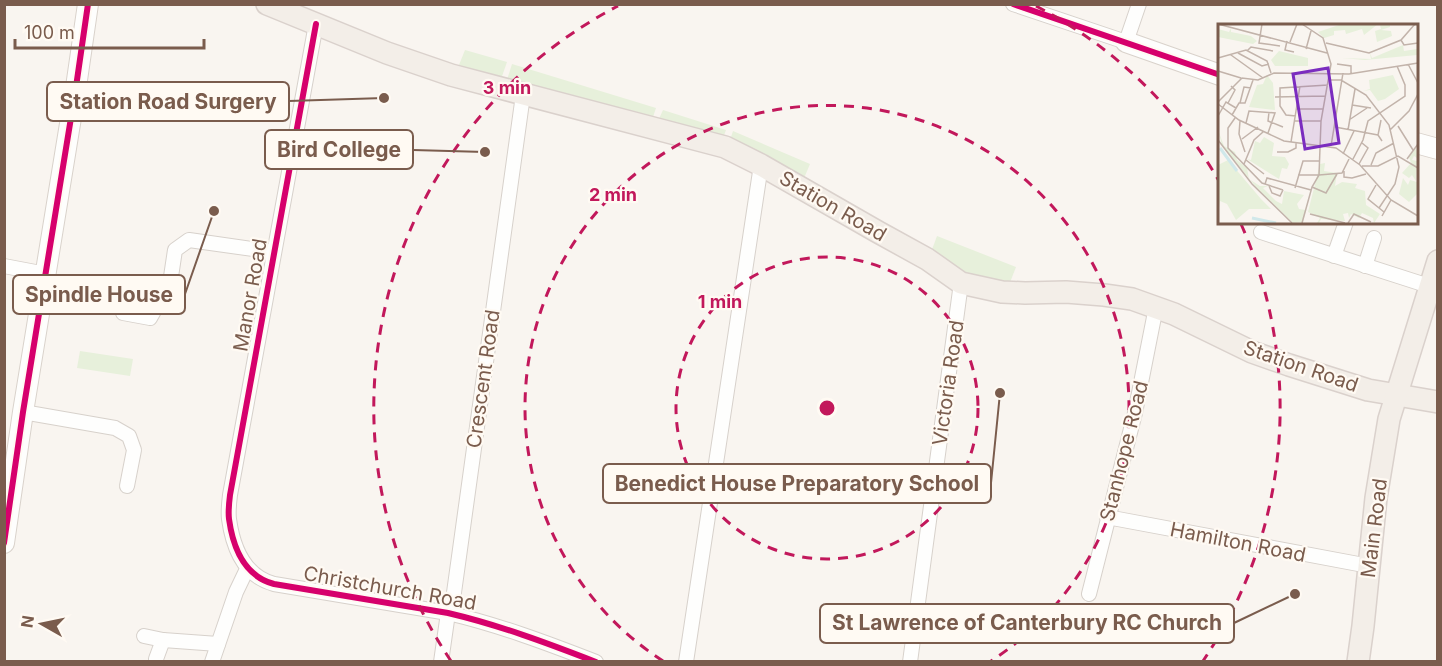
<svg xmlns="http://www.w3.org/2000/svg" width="1442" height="666" viewBox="0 0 1442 666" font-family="Inter,sans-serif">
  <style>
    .green { fill: #e7f0db }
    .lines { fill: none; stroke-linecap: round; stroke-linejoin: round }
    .street-casing { stroke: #d7d1cb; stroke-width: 16 }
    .secondary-casing { stroke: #d9d2cb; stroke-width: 22 }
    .primary-casing { stroke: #dad1cc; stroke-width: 24 }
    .street { stroke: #fefefd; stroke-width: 14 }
    .secondary { stroke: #fefefd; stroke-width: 20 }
    .primary { stroke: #f3eee8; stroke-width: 21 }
    .cycleway-casing { stroke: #fffaf3; stroke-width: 10 }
    .cycleway { stroke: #d6006c; stroke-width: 6 }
    .ring { fill: none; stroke: #c2185b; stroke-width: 3; stroke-dasharray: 10 8 }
    .labels { text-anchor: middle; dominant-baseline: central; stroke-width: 4.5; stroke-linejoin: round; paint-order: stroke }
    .street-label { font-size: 20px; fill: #7a5c4d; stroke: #fffaf3 }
    .inset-river { fill: none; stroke: #d0e8ea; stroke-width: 3 }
    .inset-road { fill: none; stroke: #c2b3aa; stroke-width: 1.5 }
    .view { fill: #7b2cbf; fill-opacity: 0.15; stroke: #7b2cbf; stroke-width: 3 }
    .inset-edge { fill: none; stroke: #7a5c4d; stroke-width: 3 }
    .centre { fill: #c2185b; stroke: #fffaf3; stroke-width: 3 }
    .ring-label { font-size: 18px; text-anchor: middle; font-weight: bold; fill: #c2185b; stroke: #fffaf3; stroke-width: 4.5; stroke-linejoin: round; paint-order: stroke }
    .leader { fill: none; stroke: #7a5c4d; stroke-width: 2 }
    .callout-dot { fill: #7a5c4d; stroke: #fffaf3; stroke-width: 2 }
    .callout { fill: #fffaf3; stroke: #7a5c4d; stroke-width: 2 }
    .callout-label { font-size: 21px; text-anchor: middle; font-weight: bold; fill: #7a5c4d }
  </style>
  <rect width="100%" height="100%" fill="#f9f5f0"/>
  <g class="green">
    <polygon points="465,50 507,62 500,82 457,70"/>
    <polygon points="512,64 656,108 652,120 506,83"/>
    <polygon points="663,110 726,130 723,138 658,121"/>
    <polygon points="733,131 810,164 802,183 730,140"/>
    <polygon points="937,236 1016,267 1009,285 958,272 930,255"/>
    <polygon points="80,351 133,359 130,376 77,368"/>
  </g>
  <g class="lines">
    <defs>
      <g id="street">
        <polyline points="1013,4 1126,42 1139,4"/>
        <path d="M 316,24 L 230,495 C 229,503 228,511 229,519 C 233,548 244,576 274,584 L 448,613 C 499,625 547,643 596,662"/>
        <polyline points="1261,232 1429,286"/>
        <polyline points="1334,256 1346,222"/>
        <polyline points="4,266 46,274"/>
        <polyline points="1365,266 1374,238"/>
        <polyline points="123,313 150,318 159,302 169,290 175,250 189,240 274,252"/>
        <polyline points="23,412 115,428 129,436 134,450 127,486"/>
        <polyline points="1107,517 1369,566"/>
        <polyline points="1089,594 1135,413 1156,307"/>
        <polyline points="144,636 163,640 218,644"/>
        <polyline points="156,659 163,640"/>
        <polyline points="212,662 236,592 247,569"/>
        <polyline points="441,662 448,613 452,607 523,95"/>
        <polyline points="686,662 761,165"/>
        <polyline points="910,662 961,283"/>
      </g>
      <g id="secondary">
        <polyline points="1126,42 1220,75"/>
        <polyline points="1416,143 1438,149"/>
        <polyline points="4,543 23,412 76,87 88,4"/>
      </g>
      <g id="primary">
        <polyline points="267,4 387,53 451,75 725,147 761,165 878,232 927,259 961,283 1002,292 1025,293 1066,292 1104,295 1132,299 1174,314 1252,352 1289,365 1368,390 1438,402"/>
        <polyline points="1358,662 1363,626 1376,498 1389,419 1438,261"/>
      </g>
    </defs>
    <use href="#street" class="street-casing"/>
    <use href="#secondary" class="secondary-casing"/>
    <use href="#primary" class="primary-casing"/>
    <use href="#street" class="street"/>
    <use href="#secondary" class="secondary"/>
    <use href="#primary" class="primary"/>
    <defs>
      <g id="cycleway">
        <polyline points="1013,4 1220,75"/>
        <path d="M 316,24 L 230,495 C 229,503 228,511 229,519 C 233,548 244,576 274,584 L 448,613 C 499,625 547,643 596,662"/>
        <polyline points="4,543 23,412 76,87 88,4"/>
      </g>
    </defs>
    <use href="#cycleway" class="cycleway-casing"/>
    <use href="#cycleway" class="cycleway"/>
  </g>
  <g class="ring">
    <circle cx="827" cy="408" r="151"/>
    <path d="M663 661A302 302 0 1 1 991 661"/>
    <path d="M451 661A453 453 0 0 1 618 6M1036 6A453 453 0 0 1 1219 181M1241 224A453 453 0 0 1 1203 661"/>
  </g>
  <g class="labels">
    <g class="street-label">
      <text transform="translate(833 206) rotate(30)">Station Road</text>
      <text transform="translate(250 295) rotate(-80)">Manor Road</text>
      <text transform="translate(1301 366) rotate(19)">Station Road</text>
      <text transform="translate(483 379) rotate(-82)">Crescent Road</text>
      <text transform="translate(948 383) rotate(-82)">Victoria Road</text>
      <text transform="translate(1124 451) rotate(-76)">Stanhope Road</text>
      <text transform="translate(1374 528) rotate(-83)">Main Road</text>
      <text transform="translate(1238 542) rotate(11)">Hamilton Road</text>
      <text transform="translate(390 588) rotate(10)">Christchurch Road</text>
    </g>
  </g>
  <g transform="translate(1218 24)">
    <rect width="200" height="200" fill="#f9f5f0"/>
    <path d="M 124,0 L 160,0 L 146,11 L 144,5 L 128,10 L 127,6 L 116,7 L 116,11 L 106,14 L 100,8 ZM 172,0 L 172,3 L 163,6 L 173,7 L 174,12 L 159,18 L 157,7 L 163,5 L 162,1 ZM 13,4 L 13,8 L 33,12 L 39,17 L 35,20 L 0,13 L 0,5 L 11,8 ZM 185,21 L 186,27 L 199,25 L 199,31 L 147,36 L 124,34 L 153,35 L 152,29 L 154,34 ZM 61,27 L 90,34 L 90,42 L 57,42 L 53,36 ZM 49,51 L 55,59 L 57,86 L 31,83 L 39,61 L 45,60 ZM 175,51 L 181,65 L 167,75 L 160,77 L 152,66 L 145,67 L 152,65 L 151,56 ZM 0,106 L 6,122 L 17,128 L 19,136 L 29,144 L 31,155 L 42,162 L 50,162 L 45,164 L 58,177 L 64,180 L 66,167 L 86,171 L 79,180 L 81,185 L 88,186 L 85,198 L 75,199 L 38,163 L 4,121 ZM 46,113 L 56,119 L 54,132 L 67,133 L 71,140 L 69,145 L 64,144 L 61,155 L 29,135 L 33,136 L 37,117 L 42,119 ZM 198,124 L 199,134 L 196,132 L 194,136 L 199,137 L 198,157 L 194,151 L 191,154 L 184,149 L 193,139 L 191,133 ZM 10,136 L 43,175 L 53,185 L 31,185 L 18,196 L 9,180 L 2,177 L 0,191 L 0,141 ZM 107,139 L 106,147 L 119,149 L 117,162 L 124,158 L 139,160 L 137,164 L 147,167 L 148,181 L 162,190 L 156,199 L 155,194 L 144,189 L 141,194 L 133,190 L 131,194 L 130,189 L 125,190 L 127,197 L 103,195 L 101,199 L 99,199 L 102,194 L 90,188 L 102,140 ZM 185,154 L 190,161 L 192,156 L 199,158 L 199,170 L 191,178 L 181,170 Z" fill="#e7f0db"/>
    <path class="inset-river" d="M 2,124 L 19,147M 34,194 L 58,199"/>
    <path class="inset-road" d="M 0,0 L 109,29M 44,0 L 41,19 L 62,22M 84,0 L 105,14 L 113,40 L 103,97 L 101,151 L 94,163 L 84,199M 183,16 L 186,21 L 200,19M 69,17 L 67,26 L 76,28M 72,18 L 79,0M 108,19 L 151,29 L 183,16 L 197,0M 88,25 L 93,7M 29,27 L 33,23 L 55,27M 20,29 L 44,42 L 51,40M 13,31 L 45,54M 0,34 L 28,26 L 49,37 L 53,49M 119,40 L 133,42 L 133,49M 190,40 L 200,59M 0,47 L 23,54M 112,56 L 123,56 L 148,71 L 171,101 L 181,143 L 177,160 L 161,184M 57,73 L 107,72M 0,78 L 24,54 L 40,56 L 56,49 L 131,50 L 200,39M 10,79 L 17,66 L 13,62M 22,79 L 26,63 L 33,64M 0,80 L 21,96 L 66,117 L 118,124 L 142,141 L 173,176 L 200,192M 134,81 L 153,84M 79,85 L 105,85M 51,88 L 50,97 L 65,103M 14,91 L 21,79 L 27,79 L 35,56M 0,92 L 8,78 L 18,84M 78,92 L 68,91 L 62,82 L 62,64 L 110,61M 17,94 L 10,104 L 10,124 L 44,159 L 65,166M 131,96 L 149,84M 163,96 L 160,111 L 164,117M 22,97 L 21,110 L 27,128M 77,97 L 103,97M 28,99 L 31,87 L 57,89 L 50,109M 180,102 L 195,126M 117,103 L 160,111M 130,106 L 137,65M 172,106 L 191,87 L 200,70M 24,115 L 40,103M 0,116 L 34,160 L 74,199M 73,118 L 82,62M 113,122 L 125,49M 59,128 L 70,128 L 78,124 L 78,119M 125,130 L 136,107M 135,135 L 145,116 L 150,97 L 187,72 L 187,61 L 179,42M 189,135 L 200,120M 28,136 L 46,150M 26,140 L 36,116 L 45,108M 141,140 L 150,124 L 144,119M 153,141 L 158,129 L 176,119M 144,142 L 160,142 L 180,132 L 200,144M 126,147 L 126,153 L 134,154 L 148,150M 80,151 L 101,151M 101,151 L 124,149 L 131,135M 47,160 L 49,154 L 93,166M 158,161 L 150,175 L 166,188M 51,162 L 54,169 L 62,172 L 65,166M 94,163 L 108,169 L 119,150M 77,164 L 85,137 L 101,137M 92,190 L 127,199M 164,192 L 173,176M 130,199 L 136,190 L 153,198"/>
    <path class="view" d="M 110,44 L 121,119 L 87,125 L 75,50 Z"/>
    <rect width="200" height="200" class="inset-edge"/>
  </g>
  <circle cx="827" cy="408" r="9" class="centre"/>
  <g class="ring-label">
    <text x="507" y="94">3 min</text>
    <text x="613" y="201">2 min</text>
    <text x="720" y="308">1 min</text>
  </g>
  <path class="leader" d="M384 98L289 101M485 152L413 150M214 211L185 294M1000 393L991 483M1295 594L1234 623"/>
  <g class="callout-dot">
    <circle cx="384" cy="98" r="6"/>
    <circle cx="485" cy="152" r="6"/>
    <circle cx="214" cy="211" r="6"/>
    <circle cx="1000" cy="393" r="6"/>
    <circle cx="1295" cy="594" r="6"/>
  </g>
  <g class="callout">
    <rect x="47" y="82" width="242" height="39" rx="6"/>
    <rect x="265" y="130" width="148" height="39" rx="6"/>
    <rect x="13" y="275" width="172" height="39" rx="6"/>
    <rect x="603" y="464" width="388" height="39" rx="6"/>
    <rect x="820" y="604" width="414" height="39" rx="6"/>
  </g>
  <g class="callout-label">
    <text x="168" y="109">Station Road Surgery</text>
    <text x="339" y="157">Bird College</text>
    <text x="99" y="302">Spindle House</text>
    <text x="797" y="491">Benedict House Preparatory School</text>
    <text x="1027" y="630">St Lawrence of Canterbury RC Church</text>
  </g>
  <rect width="1442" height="666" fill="none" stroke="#7a5c4d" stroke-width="12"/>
  <g transform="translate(42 624) rotate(279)" stroke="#fffaf3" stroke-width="4.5" paint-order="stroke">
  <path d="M0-4.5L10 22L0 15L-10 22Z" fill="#7a5c4d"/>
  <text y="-9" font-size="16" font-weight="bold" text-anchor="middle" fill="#7a5c4d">N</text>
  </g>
  <path d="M15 39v9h189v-9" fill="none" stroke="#7a5c4d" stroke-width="3"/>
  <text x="24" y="39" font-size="18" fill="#7a5c4d" stroke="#fffaf3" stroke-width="4.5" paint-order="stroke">100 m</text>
</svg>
